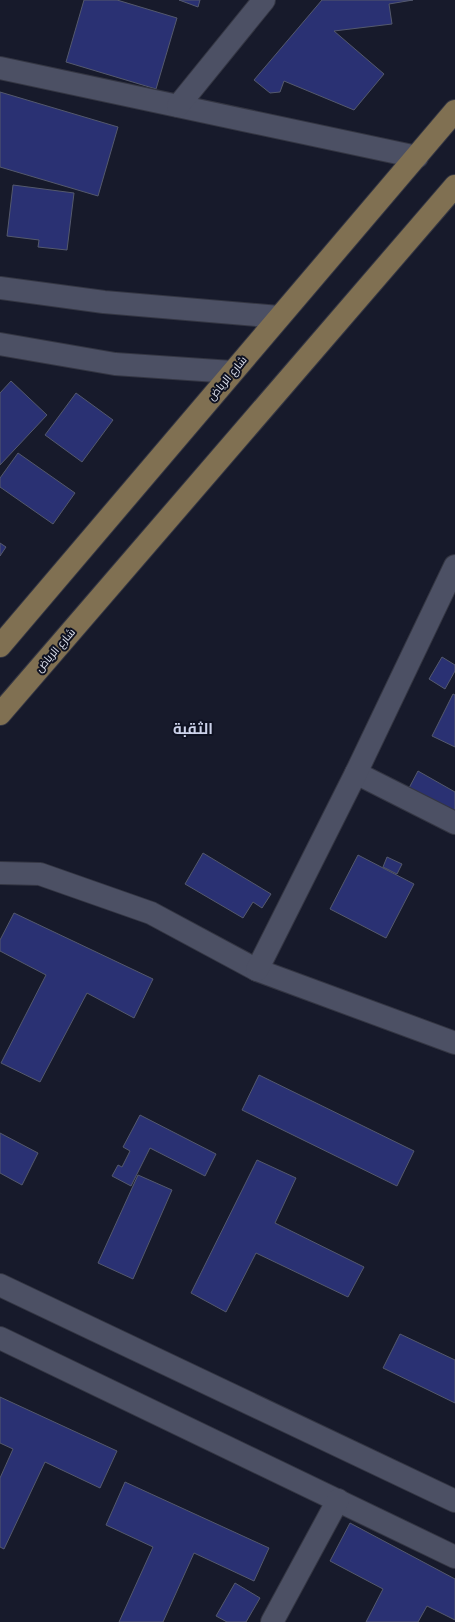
<svg xmlns="http://www.w3.org/2000/svg" width="455" height="1622" viewBox="0 0 455 1622" font-family="Quicksand,Cairo,sans-serif">
  <style>
    .building { fill: #2a3173; stroke: #54596d }
    .lines { fill: none; stroke-linecap: round; stroke-linejoin: round }
    .minor-casing { stroke: #343643; stroke-width: 24 }
    .major-casing { stroke: #343643; stroke-width: 24 }
    .minor { stroke: #4c5064; stroke-width: 22 }
    .major { stroke: #807052; stroke-width: 22 }
    .labels { text-anchor: middle; dominant-baseline: central; stroke-width: 4; stroke-linejoin: round; paint-order: stroke }
    .street-label { font-size: 11px; fill: #dee2ee; stroke: #0e1121 }
    .district-label { font-size: 15px; font-weight: bold; fill: #ccd2ea; stroke: #0e1121 }
  </style>
  <rect width="100%" height="100%" fill="#171a2b"/>
  <g class="building">
    <polygon points="84,0 117,0 177,18 156,89 66,62"/>
    <polygon points="179,0 200,0 198,7"/>
    <polygon points="322,0 413,0 389,4 392,24 334,31 384,74 354,110 284,81 280,92 270,93 254,80"/>
    <polygon points="0,92 118,127 98,196 0,167"/>
    <polygon points="13,185 74,193 67,250 38,247 39,240 7,236"/>
    <polygon points="11,381 47,415 0,465 0,393"/>
    <polygon points="76,393 113,420 82,462 45,435"/>
    <polygon points="18,453 75,493 53,524 0,487 0,478"/>
    <polygon points="0,543 6,547 0,556"/>
    <polygon points="442,657 455,665 455,671 445,689 429,679"/>
    <polygon points="453,694 455,695 455,747 432,736"/>
    <polygon points="418,771 455,792 455,815 409,788"/>
    <polygon points="203,853 271,894 262,908 253,902 243,918 185,884"/>
    <polygon points="358,855 414,884 386,938 330,909"/>
    <polygon points="387,857 402,864 397,874 383,867"/>
    <polygon points="14,913 153,979 134,1018 87,993 40,1082 1,1063 46,975 0,951 0,940"/>
    <polygon points="259,1075 414,1151 397,1186 242,1110"/>
    <polygon points="140,1115 216,1154 205,1176 150,1148 131,1186 112,1176 118,1165 122,1167 130,1151 123,1147"/>
    <polygon points="0,1133 38,1153 22,1185 0,1173"/>
    <polygon points="257,1160 296,1178 275,1223 364,1267 348,1297 256,1253 226,1312 191,1293"/>
    <polygon points="138,1175 172,1190 133,1279 98,1263"/>
    <polygon points="400,1334 455,1360 455,1403 383,1368"/>
    <polygon points="0,1397 117,1451 100,1488 45,1462 4,1549 0,1547 0,1478 13,1449 0,1443"/>
    <polygon points="125,1482 269,1548 254,1581 194,1553 163,1622 119,1622 153,1547 106,1525"/>
    <polygon points="350,1523 455,1579 455,1620 427,1606 418,1622 366,1622 383,1589 330,1561"/>
    <polygon points="235,1583 260,1598 246,1622 227,1622 216,1616"/>
  </g>
  <g class="lines">
    <defs>
      <g id="minor">
        <polyline points="0,68 417,157"/>
        <polyline points="178,106 264,0"/>
        <polyline points="0,288 104,302 279,317"/>
        <polyline points="0,344 115,364 232,372"/>
        <polyline points="356,773 455,823"/>
        <polyline points="0,873 40,874 151,913 257,970 455,1043"/>
        <polyline points="257,970 356,773 455,566"/>
        <polyline points="0,1285 455,1501"/>
        <polyline points="0,1338 455,1557"/>
        <polyline points="272,1622 338,1500"/>
      </g>
      <g id="major">
        <polyline points="0,646 455,111"/>
        <polyline points="0,714 455,186"/>
      </g>
    </defs>
    <use href="#minor" class="minor-casing"/>
    <use href="#major" class="major-casing"/>
    <use href="#minor" class="minor"/>
    <use href="#major" class="major"/>
  </g>
  <g class="labels">
    <g class="street-label">
      <text transform="translate(227 378) rotate(-50)">شارع الرياض</text>
      <text transform="translate(55 650) rotate(-49)">شارع الرياض</text>
    </g>
    <g class="district-label">
      <text x="193" y="728">الثقبة</text>
    </g>
  </g>
</svg>
